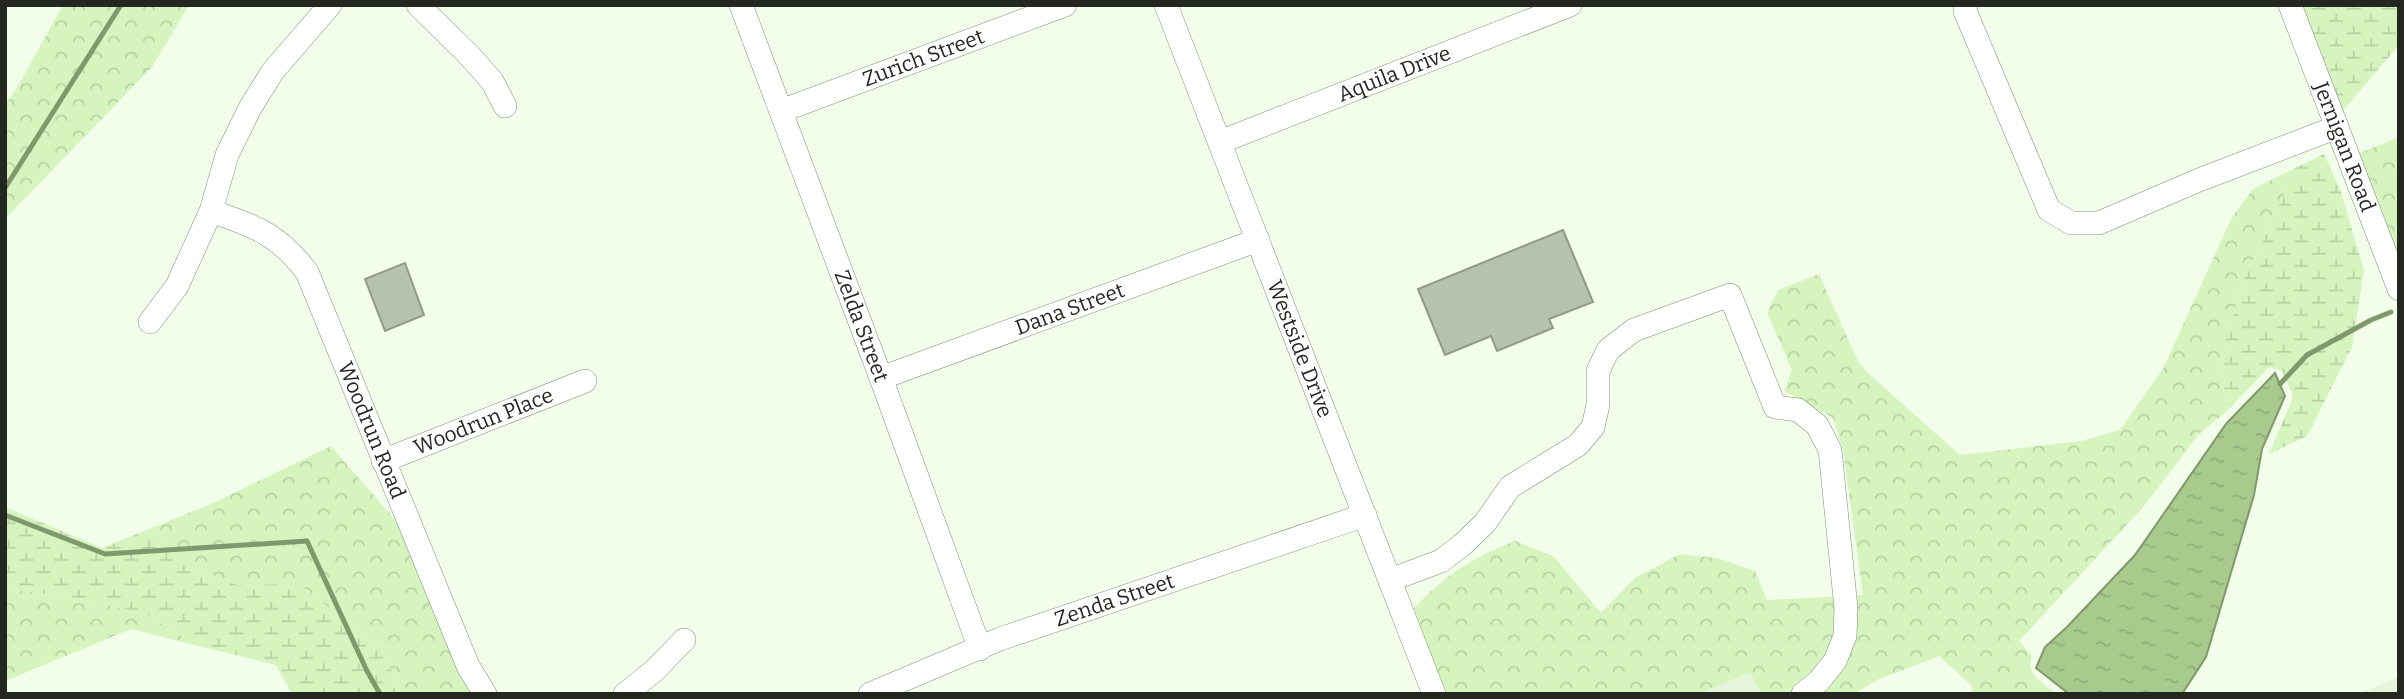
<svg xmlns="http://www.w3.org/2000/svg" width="2404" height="699" viewBox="0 0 2404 699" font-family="Bitter,serif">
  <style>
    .built { fill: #e5f4da }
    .forest { fill: url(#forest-crowns) }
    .wetland { fill: url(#wetland-marsh) }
    .water { fill: url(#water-ripples); stroke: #80996c; stroke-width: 2 }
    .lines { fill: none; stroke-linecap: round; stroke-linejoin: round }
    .stream { stroke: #80996c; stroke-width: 5 }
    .building { fill: #b7c1af; stroke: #8f9a88; stroke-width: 2 }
    .minor-casing { stroke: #828c7a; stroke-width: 24 }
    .minor { stroke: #fff; stroke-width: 23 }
    .labels { text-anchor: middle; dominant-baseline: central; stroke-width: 5; stroke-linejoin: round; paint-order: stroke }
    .street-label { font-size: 21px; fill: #232720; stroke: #fff }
  </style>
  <defs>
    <pattern id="forest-crowns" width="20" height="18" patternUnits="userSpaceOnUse" patternTransform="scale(1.75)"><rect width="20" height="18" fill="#d5f4be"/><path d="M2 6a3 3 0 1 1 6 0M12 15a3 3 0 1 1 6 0" fill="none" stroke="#b7d1a3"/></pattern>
    <pattern id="wetland-marsh" width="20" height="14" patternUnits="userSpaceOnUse" patternTransform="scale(1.75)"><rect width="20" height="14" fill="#d5f4be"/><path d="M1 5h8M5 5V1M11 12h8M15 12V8" fill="none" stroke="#b7d1a3"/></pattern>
    <pattern id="water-ripples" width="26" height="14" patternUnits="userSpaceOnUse" patternTransform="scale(1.75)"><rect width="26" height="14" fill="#a8ca8d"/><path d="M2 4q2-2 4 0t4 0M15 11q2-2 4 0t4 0" fill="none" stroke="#90ae79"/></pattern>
  </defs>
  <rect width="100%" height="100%" fill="#f2feea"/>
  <g class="built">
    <polygon points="1750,673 1762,694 1698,694"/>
    <polygon points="2399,677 2399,694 2358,694"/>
  </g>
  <g class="forest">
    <polygon points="63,5 189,5 152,67 5,219 5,104 14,93"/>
    <polygon points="2399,137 2399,264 2357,154"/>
    <path d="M 2293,169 L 2292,177 L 2242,284 L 2219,365 L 2227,411 L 2199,434 L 2144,506 L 2019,641 L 2032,656 C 2025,674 2043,683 2056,694 L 1973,694 L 1972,686 L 1939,656 L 1877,680 L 1854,694 L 1762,694 L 1750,673 L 1698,694 L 1445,694 L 1414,608 C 1446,575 1471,558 1515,541 L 1553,556 L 1601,613 L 1635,578 L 1680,554 L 1717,558 L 1755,571 L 1767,600 L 1863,595 L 1843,450 L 1833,418 L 1784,391 L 1792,370 L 1767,312 L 1778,290 L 1819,274 L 1858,361 L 1869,374 L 1960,455 L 2081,441 L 2120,430 L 2163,369 L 2231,219 L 2253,189 Z"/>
    <polygon points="331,446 396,521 475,694 403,694 381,649 299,584 237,585 179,562 154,527 211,504"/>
    <polygon points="5,588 84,600 145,613 189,641 190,644 131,629 5,681"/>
  </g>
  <g class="wetland">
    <polygon points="2300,5 2399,5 2399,45 2341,113"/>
    <polygon points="2324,154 2340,189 2364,270 2352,347 2307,436 2269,454 2292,400 2292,393 2282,371 2269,367 2227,411 2219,365 2242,284 2292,177 2293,169"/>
    <polygon points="5,507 102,548 154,527 179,562 237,585 299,584 381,649 403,694 292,694 276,665 190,644 189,641 145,613 84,600 5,588"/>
  </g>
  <polygon class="water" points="2275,373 2285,396 2262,449 2254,495 2206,657 2182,694 2069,694 2036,668 2045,647 2067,627 2135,555 2226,424"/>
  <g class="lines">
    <g class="stream">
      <polyline points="5,188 121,5"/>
      <polyline points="2280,384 2307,355 2371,320 2391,312"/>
      <polyline points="5,515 105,554 307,541 367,671 380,694"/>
    </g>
  </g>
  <g class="building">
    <polygon points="1563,230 1593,302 1549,319 1553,328 1497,351 1491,336 1445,355 1418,289"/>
    <polygon points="405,263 424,315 385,331 365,279"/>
  </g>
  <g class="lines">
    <defs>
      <g id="minor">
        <polyline points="418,5 468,54 492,81 505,106"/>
        <path id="s1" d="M 741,5 L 881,378 L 980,649"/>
        <path id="s2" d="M 1166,5 L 1434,694"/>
        <polyline points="1966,5 1965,11 2049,210 2071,223 2099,223 2199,180 2337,127"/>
        <path id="s3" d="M 2290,5 L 2399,289"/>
        <path id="s4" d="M 781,111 L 1065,5"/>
        <path id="s5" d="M 1220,142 L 1570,5"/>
        <path id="s6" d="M 211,211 C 256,227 277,233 307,272 L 468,666 L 485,694"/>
        <polyline points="150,322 177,286 211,211 227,155 250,108 273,71 330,5"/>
        <path id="s7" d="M 881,378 L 1258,240"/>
        <path id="s8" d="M 383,461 L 585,381"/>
        <polyline points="1390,580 1441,561 1462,545 1485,523 1510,487 1578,445 1593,427 1598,405 1598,371 1608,350 1634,330 1730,295 1775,407 1798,410 1817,425 1830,450 1846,608 1845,636 1835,661 1819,681 1803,694"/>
        <polyline points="625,694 655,670 684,640"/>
        <path id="s9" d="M 870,694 L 1000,639 L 1365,515"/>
      </g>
    </defs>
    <use href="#minor" class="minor-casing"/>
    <use href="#minor" class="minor"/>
  </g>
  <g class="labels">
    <g class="street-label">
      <text stroke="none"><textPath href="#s4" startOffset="152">Zurich Street</textPath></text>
      <text stroke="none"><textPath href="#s5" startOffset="187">Aquila Drive</textPath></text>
      <text stroke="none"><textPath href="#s3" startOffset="152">Jernigan Road</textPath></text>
      <text stroke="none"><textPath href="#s7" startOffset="201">Dana Street</textPath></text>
      <text stroke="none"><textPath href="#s1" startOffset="343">Zelda Street</textPath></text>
      <text stroke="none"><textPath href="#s2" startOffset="369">Westside Drive</textPath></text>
      <text stroke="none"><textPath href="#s8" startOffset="108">Woodrun Place</textPath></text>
      <text stroke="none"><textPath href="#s6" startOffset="287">Woodrun Road</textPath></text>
      <text stroke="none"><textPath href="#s9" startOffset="262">Zenda Street</textPath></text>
    </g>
  </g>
  <rect width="2404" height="699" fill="none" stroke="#232720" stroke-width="14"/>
</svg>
